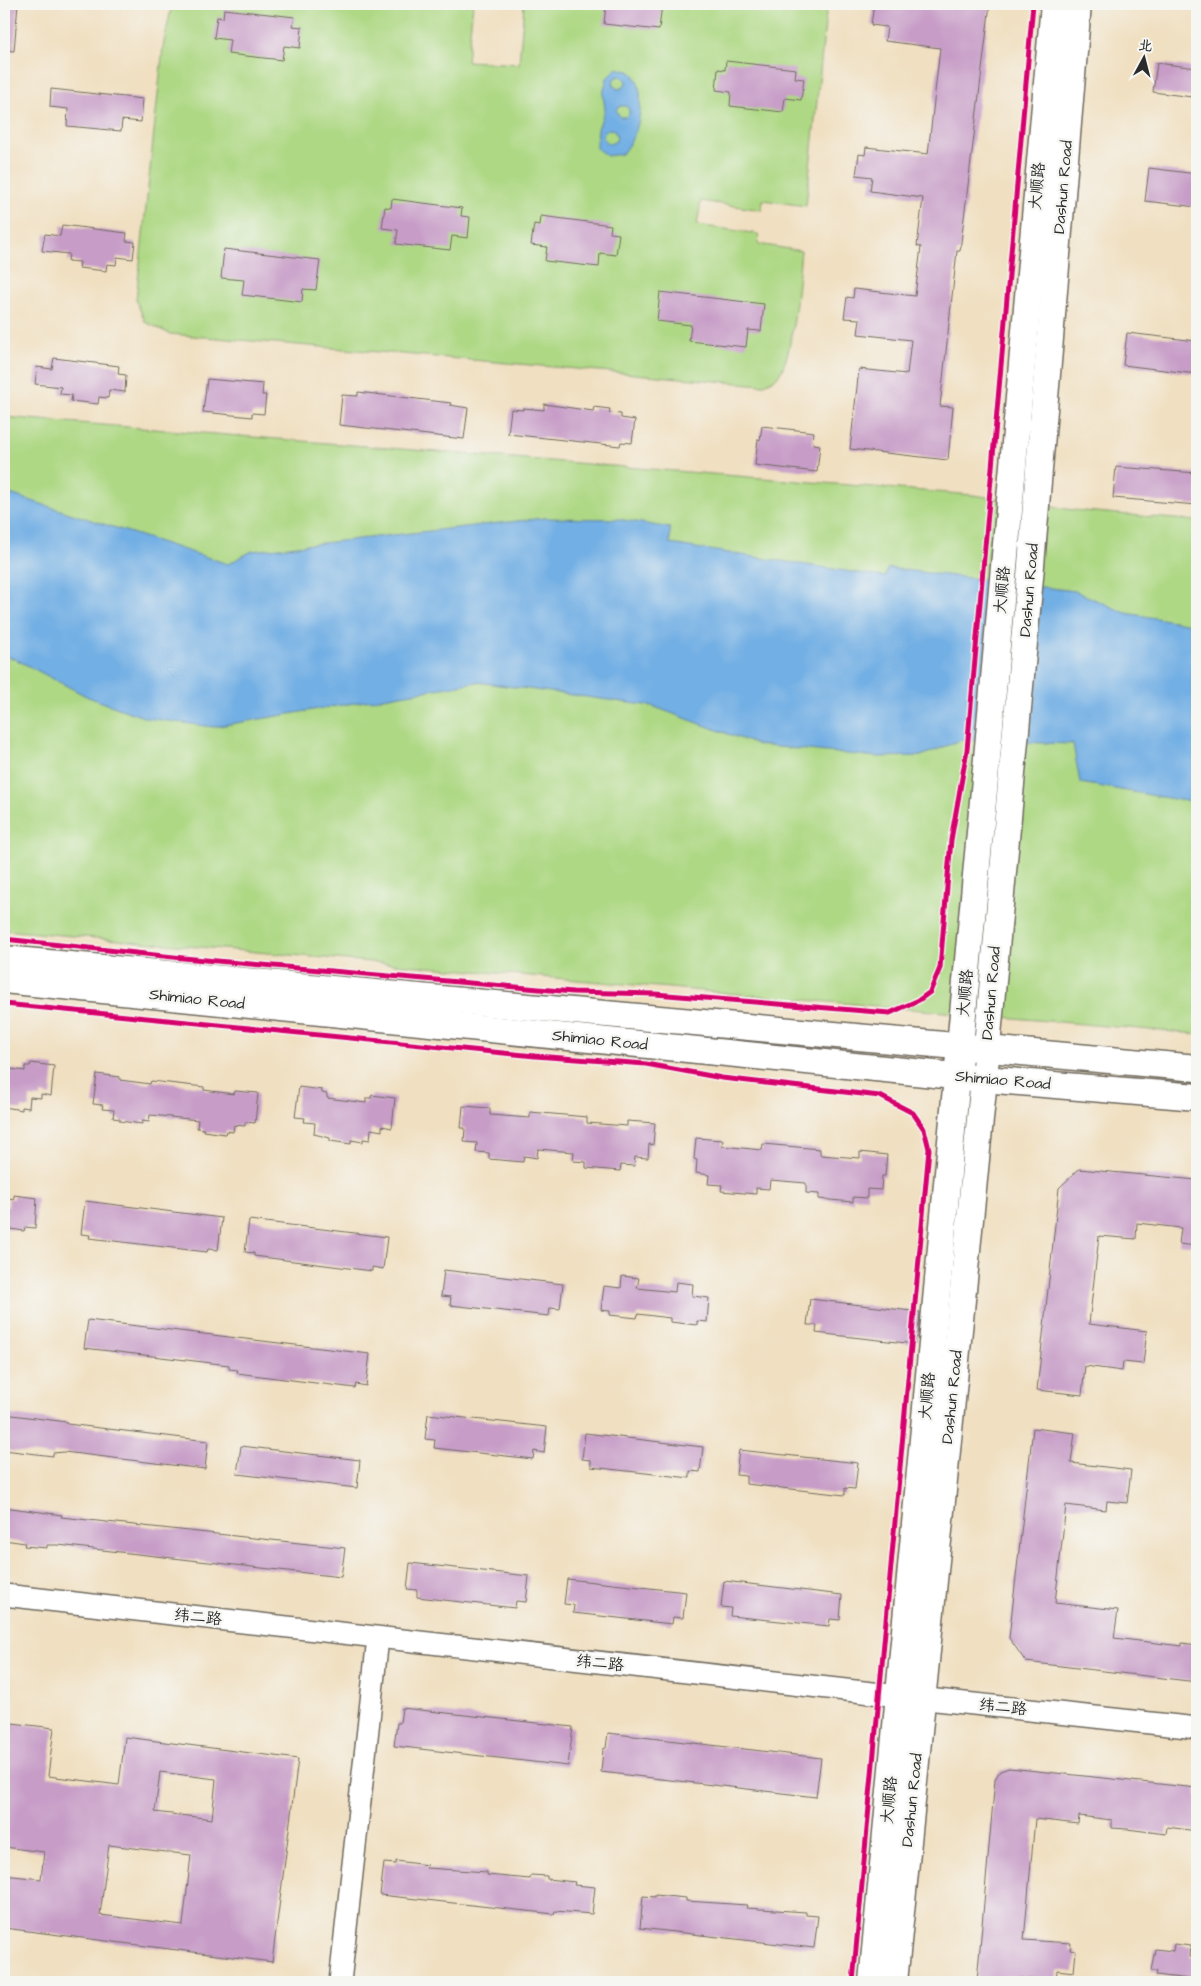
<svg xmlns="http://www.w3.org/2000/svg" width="1201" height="1986" viewBox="0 0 1201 1986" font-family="'Architects Daughter','LXGW WenKai TC',sans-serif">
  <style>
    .green { fill: #aed884; stroke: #6c8258 }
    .water { fill: #72afe4; stroke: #4e6d88; fill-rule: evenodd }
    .building { fill: #c79dc7; fill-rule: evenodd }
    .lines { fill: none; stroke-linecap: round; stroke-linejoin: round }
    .minor-casing { stroke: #706a5f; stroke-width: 24 }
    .tertiary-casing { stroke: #706a5f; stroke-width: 29 }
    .minor { stroke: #fff; stroke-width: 21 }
    .tertiary { stroke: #fff; stroke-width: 26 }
    .cycleway-casing { stroke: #f6f6f2; stroke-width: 8 }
    .cycleway { stroke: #d6006c; stroke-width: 5 }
    .labels { text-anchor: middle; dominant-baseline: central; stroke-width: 5; stroke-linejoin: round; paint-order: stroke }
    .street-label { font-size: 16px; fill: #2b2b2b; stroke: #f6f6f2 }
  </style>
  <rect width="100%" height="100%" fill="#f6f6f2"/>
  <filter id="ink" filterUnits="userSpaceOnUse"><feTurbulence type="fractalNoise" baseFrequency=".02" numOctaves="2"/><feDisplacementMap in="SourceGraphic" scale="10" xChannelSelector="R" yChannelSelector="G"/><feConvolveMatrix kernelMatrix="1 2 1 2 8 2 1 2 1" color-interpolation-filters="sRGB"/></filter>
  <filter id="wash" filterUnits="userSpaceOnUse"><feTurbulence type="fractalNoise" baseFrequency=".0096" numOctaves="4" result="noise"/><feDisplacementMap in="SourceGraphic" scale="20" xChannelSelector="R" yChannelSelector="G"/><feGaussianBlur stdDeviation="1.12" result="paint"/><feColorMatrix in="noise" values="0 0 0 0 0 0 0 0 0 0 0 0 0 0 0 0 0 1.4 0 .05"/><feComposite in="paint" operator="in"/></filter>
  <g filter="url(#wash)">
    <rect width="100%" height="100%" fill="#f0dfc0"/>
    <g class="green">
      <path d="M 174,4 L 473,4 L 467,61 L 519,64 L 524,4 L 827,4 L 806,206 L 763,200 L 762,210 L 701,201 L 697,225 L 759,234 L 758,244 L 801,251 C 798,276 794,363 776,378 C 772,381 766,383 762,385 L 170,334 L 145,322 L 136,300 L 163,47 L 171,9 Z"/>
      <polygon points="4,417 973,495 1073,510 1197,521 1197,1034 4,930"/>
    </g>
    <g class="water">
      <path d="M 617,68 C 620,69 625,70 629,71 C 645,79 641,116 636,130 C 633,139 627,147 622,154 L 607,156 L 596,148 L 598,129 L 605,109 L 603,94 L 607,78 ZM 620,76 L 625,79 L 626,83 L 622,88 L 618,89 L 615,87 L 613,81 L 616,77 ZM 620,106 L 626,106 L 629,110 L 629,114 L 626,117 L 620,117 L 616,110 ZM 609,129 L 614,130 L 617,136 L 616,141 L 610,144 L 606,142 L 603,138 L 604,132 Z"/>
      <polygon points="4,492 228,564 252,551 544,518 618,519 670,528 670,544 885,577 888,568 1075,591 1126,613 1197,625 1197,803 1080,783 1073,744 961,740 921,756 877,757 758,745 652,706 477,682 213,727 146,718 88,697 15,659 4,656"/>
    </g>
    <g id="blocks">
      <g class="building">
        <polygon points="4,4 18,4 14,51 4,50"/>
        <polygon points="606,4 662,4 659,30 604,24"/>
        <polygon points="874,4 990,4 960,251 957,251 940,406 953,407 948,460 850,449 859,369 907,374 911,340 858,334 860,319 844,318 847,297 853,298 854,289 915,296 921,247 917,246 923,198 870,191 872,177 856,175 859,154 865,155 866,147 928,154 940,48 885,41 887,27 871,25"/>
        <polygon points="224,9 295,17 293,26 302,27 300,48 284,46 282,60 228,54 230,40 214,38 217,17 223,18"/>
        <polygon points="726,61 796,69 795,78 804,79 801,100 785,98 783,112 730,106 731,92 716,90 718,69 725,70"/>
        <polygon points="1157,63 1197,68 1197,95 1192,94 1192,97 1153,92"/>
        <polygon points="51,89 143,99 141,122 122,120 121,131 67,126 68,109 50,107"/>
        <polygon points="1149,168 1197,174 1197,207 1145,201"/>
        <polygon points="392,199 462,208 461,216 470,217 468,238 452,236 450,250 396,244 398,230 382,228 385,207 391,208"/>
        <polygon points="541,216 611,225 610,233 619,234 616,255 600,253 599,267 545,261 547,247 531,245 534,224 540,225"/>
        <polygon points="62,225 127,233 126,241 135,242 133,259 117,257 116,265 107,264 106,271 79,268 80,262 68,261 69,254 42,251 45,234 60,236"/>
        <polygon points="224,249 320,260 316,290 303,289 302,302 242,295 244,280 221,278"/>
        <polygon points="660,292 764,304 761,331 748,330 746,347 689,341 691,325 657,321"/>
        <polygon points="1127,333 1197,341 1197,374 1123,365"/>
        <polygon points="54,358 119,366 118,374 126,375 125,392 109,390 108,398 99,397 98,404 71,401 72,395 60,394 61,387 35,384 37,367 52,369"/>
        <polygon points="207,379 263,384 262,395 266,395 264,414 252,413 252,417 203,412"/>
        <polygon points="358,392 451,403 450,405 468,408 464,439 339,425 342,395 358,396"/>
        <polygon points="544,404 593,411 594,407 610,409 609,413 621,414 621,418 635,420 632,443 621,442 620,446 508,434 511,409 523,410 523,408 544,410"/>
        <polygon points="762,426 814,432 813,444 820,445 817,472 755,465 758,439 760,440"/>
        <polygon points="1116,467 1197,473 1197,505 1113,498"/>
        <polygon points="31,1063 54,1066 51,1096 41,1094 41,1098 30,1097 29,1108 22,1107 22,1110 4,1107 4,1068 25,1071 25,1066 30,1066"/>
        <polygon points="97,1074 120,1077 120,1080 150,1084 151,1081 204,1087 204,1090 234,1094 235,1091 258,1093 255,1123 245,1122 245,1126 234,1125 233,1132 226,1131 225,1134 204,1131 204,1129 197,1128 198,1120 161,1116 150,1115 149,1122 142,1121 142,1124 120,1121 120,1119 113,1118 114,1110 102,1109 103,1105 93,1104"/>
        <polygon points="299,1087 322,1090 322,1093 327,1094 327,1098 366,1103 366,1098 371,1098 372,1095 395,1098 392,1128 382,1126 382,1131 371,1129 370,1140 363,1139 363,1142 351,1140 351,1144 330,1141 330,1138 314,1134 315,1123 304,1122 305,1118 295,1117"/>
        <polygon points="463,1106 490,1108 490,1115 530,1118 530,1112 587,1117 587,1123 627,1126 627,1121 655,1123 653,1145 649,1144 648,1158 635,1157 634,1166 621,1165 620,1171 586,1168 586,1162 573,1161 574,1152 538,1149 537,1158 524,1156 523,1162 489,1159 489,1153 476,1152 477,1143 464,1142 465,1128 461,1128"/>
        <polygon points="696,1138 723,1140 722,1146 762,1150 763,1144 820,1149 820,1155 860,1158 860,1152 887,1155 885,1176 882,1176 881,1190 867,1189 867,1198 853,1197 853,1202 819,1199 819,1194 806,1193 806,1183 770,1180 769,1189 756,1188 756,1194 721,1191 722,1185 708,1184 709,1175 696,1173 697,1160 694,1159"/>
        <polygon points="1079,1169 1197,1180 1197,1246 1179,1244 1181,1228 1137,1223 1136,1239 1099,1236 1089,1324 1147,1331 1143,1364 1123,1362 1122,1371 1085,1366 1082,1395 1037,1390 1059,1188"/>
        <polygon points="14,1195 37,1198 35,1228 25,1227 24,1231 4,1228 4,1207 8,1207 9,1198 14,1199"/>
        <polygon points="85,1201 222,1218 218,1250 208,1249 207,1252 89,1238 90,1235 81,1234"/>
        <polygon points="249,1220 387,1237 383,1269 372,1267 372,1271 254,1256 254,1253 245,1252"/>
        <polygon points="444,1270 563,1284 560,1309 550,1308 549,1316 450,1305 451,1297 441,1296"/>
        <polygon points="622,1276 639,1278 637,1288 675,1292 676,1282 693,1284 692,1296 709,1298 707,1322 697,1321 697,1325 670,1322 670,1318 638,1314 637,1318 610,1315 610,1311 601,1310 604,1286 621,1288"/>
        <polygon points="810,1299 920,1312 918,1337 916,1337 915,1344 816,1333 817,1325 807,1325"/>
        <polygon points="88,1320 370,1354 366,1386 356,1384 355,1388 237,1373 238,1370 229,1369 229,1365 84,1348"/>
        <polygon points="4,1414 67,1422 67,1424 208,1441 205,1469 64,1452 53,1453 53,1456 4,1450"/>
        <polygon points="428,1414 547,1427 544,1453 534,1451 533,1459 434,1448 435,1440 425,1439"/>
        <polygon points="1033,1428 1075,1433 1071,1463 1131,1470 1127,1503 1107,1501 1106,1510 1066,1505 1055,1603 1118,1610 1114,1638 1182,1646 1182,1643 1197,1645 1197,1682 1026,1662 1009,1638"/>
        <polygon points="585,1433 703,1447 700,1472 690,1471 690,1478 591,1467 591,1460 582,1459"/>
        <polygon points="241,1446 360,1460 357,1488 237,1474"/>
        <polygon points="739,1450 858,1463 855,1489 845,1488 845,1495 746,1484 746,1476 736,1475"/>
        <polygon points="4,1507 62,1515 61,1517 345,1548 341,1577 58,1545 47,1545 47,1548 24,1546 25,1543 4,1540"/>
        <polygon points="410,1563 529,1576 526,1602 516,1601 515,1608 417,1597 417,1590 407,1589"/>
        <polygon points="567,1579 686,1592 683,1618 673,1617 672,1624 573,1613 574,1605 564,1604"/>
        <polygon points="724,1581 842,1595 840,1620 830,1619 829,1626 730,1616 731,1608 721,1607"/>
        <polygon points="402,1708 573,1727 568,1766 394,1746 397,1723 400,1723"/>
        <path d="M 4,1722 L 54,1728 L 48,1776 L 119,1785 L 125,1737 L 298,1759 L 272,1962 L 4,1928 L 4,1875 L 41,1879 L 44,1852 L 4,1847 L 4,1772 L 8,1742 L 4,1741 ZM 160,1772 L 216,1779 L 212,1819 L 155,1812 ZM 109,1845 L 191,1855 L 183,1925 L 100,1915 Z"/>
        <polygon points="608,1733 821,1758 816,1797 601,1772 603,1749 606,1748"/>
        <polygon points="1009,1768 1197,1788 1197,1831 1167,1827 1166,1834 1127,1829 1112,1828 1112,1820 1079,1816 1078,1824 1035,1819 1024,1940 1071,1943 1070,1950 1076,1951 1074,1972 1057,1970 1056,1982 1020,1978 1020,1982 977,1981 995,1779 1000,1771"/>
        <polygon points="396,1861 427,1865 426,1868 487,1872 487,1875 530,1879 531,1875 547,1876 547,1879 575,1882 574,1885 595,1887 592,1914 555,1911 554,1914 380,1895 384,1863 396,1864"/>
        <polygon points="655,1895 686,1898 686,1901 747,1905 746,1908 806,1912 806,1915 818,1916 814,1948 640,1928 643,1896 655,1897"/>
        <polygon points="1174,1944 1191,1946 1190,1957 1197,1958 1197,1980 1156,1975 1157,1971 1151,1971 1155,1949 1173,1951"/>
      </g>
    </g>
  </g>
  <g filter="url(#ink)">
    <use href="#blocks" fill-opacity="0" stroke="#706a5f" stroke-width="1"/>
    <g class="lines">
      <defs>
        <g id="minor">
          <polyline points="4,1595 899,1696 1197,1728"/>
          <polyline points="340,1982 377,1647"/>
        </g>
        <g id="tertiary">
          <polyline points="4,959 1197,1068"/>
          <polyline points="4,980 984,1079 1197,1097"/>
          <polyline points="872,1982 987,758 1054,4"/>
          <polyline points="894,1982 984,1079 1030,577 1078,4"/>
        </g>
      </defs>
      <use href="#minor" class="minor-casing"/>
      <use href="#tertiary" class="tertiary-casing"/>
      <use href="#minor" class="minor"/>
      <use href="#tertiary" class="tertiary"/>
      <defs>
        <g id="cycleway">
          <polyline points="4,939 183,958 573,992 655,994 890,1013 919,1000 930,992 940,968 951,840 967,750 1033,4"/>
          <polyline points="4,1004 535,1056 646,1064 722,1078 880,1096 913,1113 924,1129 929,1149 853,1982"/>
        </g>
      </defs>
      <use href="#cycleway" class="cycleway-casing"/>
      <use href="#cycleway" class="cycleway"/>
    </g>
  </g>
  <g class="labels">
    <g class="street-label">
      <text transform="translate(1037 186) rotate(-85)">大顺路</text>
      <text transform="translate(1063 187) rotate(-85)">Dashun Road</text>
      <text transform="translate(1002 590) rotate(-85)">大顺路</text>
      <text transform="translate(1029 590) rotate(-85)">Dashun Road</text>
      <text transform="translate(965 993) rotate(-85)">大顺路</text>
      <text transform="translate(991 993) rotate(-85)">Dashun Road</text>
      <text transform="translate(197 999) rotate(6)">Shimiao Road</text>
      <text transform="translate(600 1040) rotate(6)">Shimiao Road</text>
      <text transform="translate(1003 1080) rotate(5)">Shimiao Road</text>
      <text transform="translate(927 1396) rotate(-85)">大顺路</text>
      <text transform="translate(952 1397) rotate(-84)">Dashun Road</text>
      <text transform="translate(198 1617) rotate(6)">纬二路</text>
      <text transform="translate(600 1663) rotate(6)">纬二路</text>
      <text transform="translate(1003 1707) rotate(6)">纬二路</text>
      <text transform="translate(889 1800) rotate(-85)">大顺路</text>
      <text transform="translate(912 1800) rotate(-84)">Dashun Road</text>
    </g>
  </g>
  <rect width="1201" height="1986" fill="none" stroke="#f6f6f2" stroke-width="20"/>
  <g transform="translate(1144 58) rotate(7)" stroke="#f6f6f2" stroke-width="4" paint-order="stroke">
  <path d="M0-4L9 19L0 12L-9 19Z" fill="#2b2b2b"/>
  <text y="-8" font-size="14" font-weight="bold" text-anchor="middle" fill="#2b2b2b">北</text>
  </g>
</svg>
